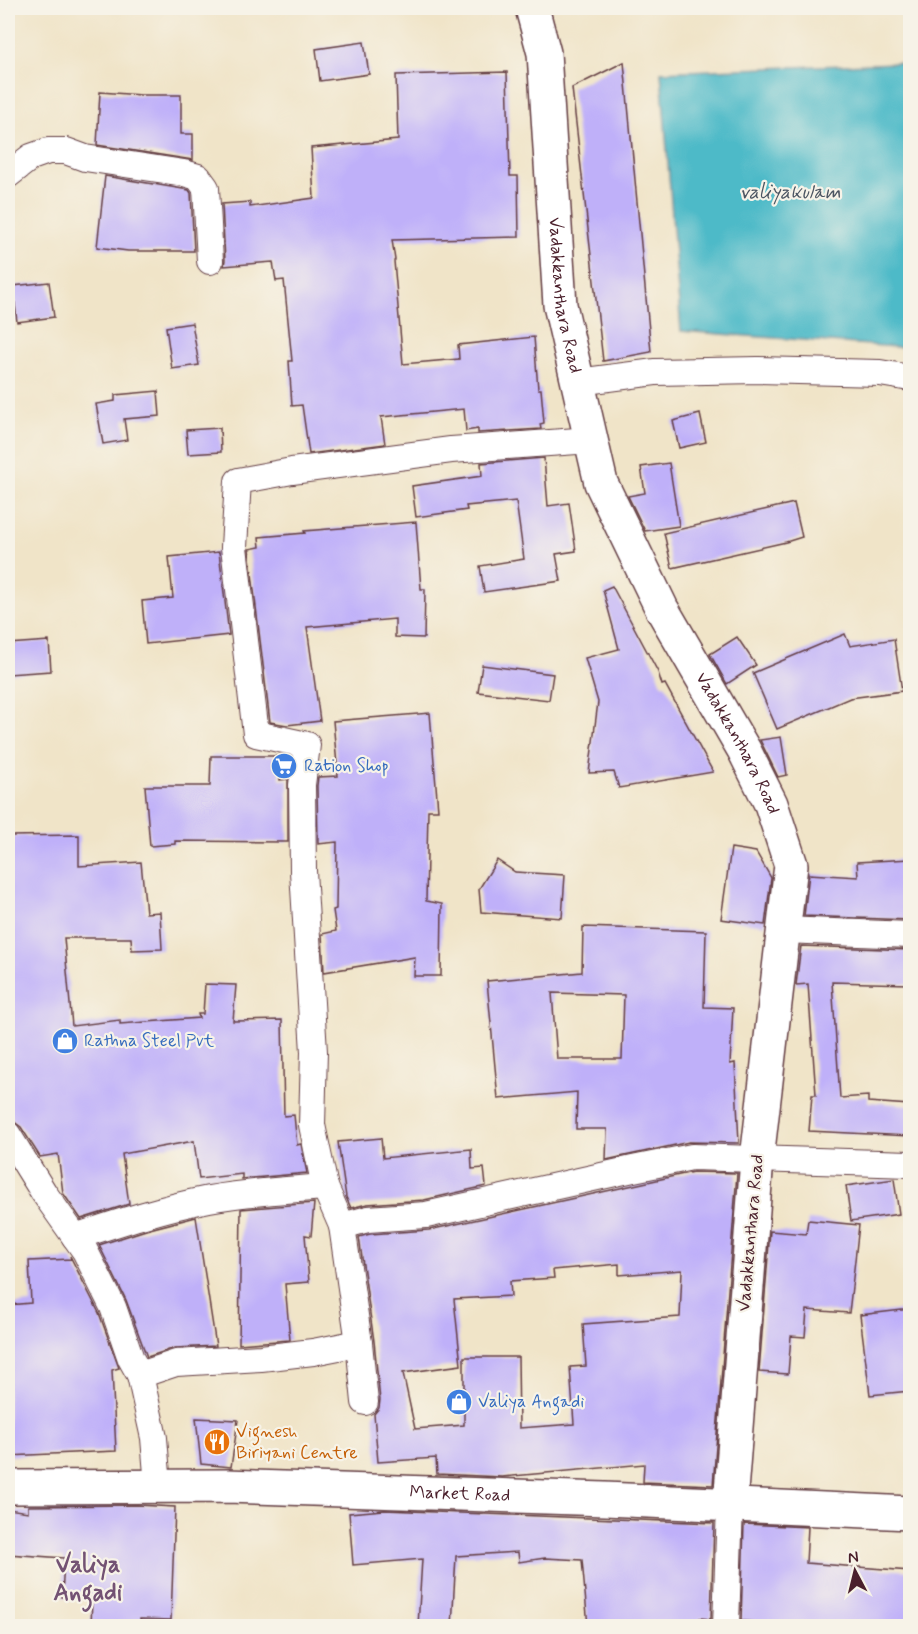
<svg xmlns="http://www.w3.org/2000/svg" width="918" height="1634" viewBox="0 0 918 1634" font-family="Mynerve,sans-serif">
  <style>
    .water { fill: #4dbac8; stroke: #4c6c7a; stroke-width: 1.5 }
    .building { fill: #bfb0f9; fill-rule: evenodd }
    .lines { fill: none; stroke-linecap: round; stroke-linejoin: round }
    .street-casing { stroke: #633d43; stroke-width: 28 }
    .secondary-casing { stroke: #633d43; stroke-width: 36 }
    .street { stroke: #fff; stroke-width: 26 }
    .secondary { stroke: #fff; stroke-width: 33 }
    .labels { text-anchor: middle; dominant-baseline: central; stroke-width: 4.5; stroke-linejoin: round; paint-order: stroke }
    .street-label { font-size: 18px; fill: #4a1f2b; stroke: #f7f3e8 }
    .shop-label { font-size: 18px; fill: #366cbe; stroke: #f7f3e8; text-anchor: start }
    .food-label { font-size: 18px; fill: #c56008; stroke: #f7f3e8; text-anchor: start }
    .water-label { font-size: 20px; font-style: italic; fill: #4b5562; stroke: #f7f3e8 }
    .district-label { font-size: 24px; font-weight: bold; fill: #735273; stroke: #f7f3e8 }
  </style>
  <rect width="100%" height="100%" fill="#f7f3e8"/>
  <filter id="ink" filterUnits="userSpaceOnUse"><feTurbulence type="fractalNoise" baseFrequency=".0167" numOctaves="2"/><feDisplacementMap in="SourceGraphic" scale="12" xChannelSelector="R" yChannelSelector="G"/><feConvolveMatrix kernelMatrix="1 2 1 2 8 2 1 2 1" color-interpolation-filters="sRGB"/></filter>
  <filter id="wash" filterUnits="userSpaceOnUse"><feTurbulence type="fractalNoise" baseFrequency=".008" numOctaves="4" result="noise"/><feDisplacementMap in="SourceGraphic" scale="24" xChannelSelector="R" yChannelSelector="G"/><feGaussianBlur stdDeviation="1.35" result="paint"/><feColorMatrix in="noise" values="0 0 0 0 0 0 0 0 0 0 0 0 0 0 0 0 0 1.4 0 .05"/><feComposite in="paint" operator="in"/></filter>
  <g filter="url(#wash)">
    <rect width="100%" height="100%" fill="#f0e4c8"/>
    <polygon class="water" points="898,63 910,66 910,348 681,331 661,72"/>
    <g id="blocks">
      <g class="building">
        <polygon points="364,42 369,74 320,81 316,49"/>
        <polygon points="624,62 651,352 603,361 572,88"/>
        <polygon points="507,72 510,176 518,176 519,237 392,240 395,260 394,261 403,364 459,359 458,345 534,337 538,389 541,389 544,423 540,424 541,429 478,433 478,429 466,431 464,409 381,417 385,444 309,454 302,405 292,406 289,361 292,361 284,280 276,281 273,262 224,266 225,260 222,204 250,202 250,207 314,198 311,148 398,140 396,75"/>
        <polygon points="100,92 141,95 181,95 181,134 193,134 193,160 97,145"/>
        <polygon points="105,176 189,190 191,193 194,251 128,251 97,247"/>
        <polygon points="49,282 54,317 17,322 13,286"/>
        <polygon points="192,323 199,365 172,369 166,327"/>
        <polygon points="158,391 160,416 124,419 127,440 103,444 96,404 115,401 115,395"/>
        <polygon points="700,414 706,442 679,448 673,421"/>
        <polygon points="220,428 221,452 188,454 186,430"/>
        <polygon points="544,458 548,506 569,503 576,551 556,554 561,581 484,592 480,566 524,559 516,501 466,506 467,510 416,517 412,486 482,476 481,463"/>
        <polygon points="669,463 679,526 645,531 628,496 645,493 641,467"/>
        <polygon points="794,503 802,537 786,542 672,568 664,533"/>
        <polygon points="416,522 421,589 425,589 424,638 395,637 395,619 307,627 320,721 287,725 270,722 249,549 260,547 259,537 305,533 304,531"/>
        <polygon points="219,552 229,635 146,644 142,601 173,598 169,557"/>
        <polygon points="612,586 658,672 662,685 665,684 713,772 619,788 614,772 589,773 598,702 585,658 619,649 603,590"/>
        <polygon points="845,634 850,646 894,639 902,691 850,698 777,729 753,673"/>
        <polygon points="737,637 756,665 727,684 710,654"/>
        <polygon points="49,641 51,671 8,674 8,644"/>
        <polygon points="482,665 553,674 549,700 478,692"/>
        <polygon points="430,713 438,810 428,810 426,901 442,904 441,976 414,976 415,957 324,972 322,934 336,931 333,910 336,909 337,842 318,844 317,786 318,777 338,776 333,721"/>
        <polygon points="781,737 787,775 778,777 760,740"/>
        <polygon points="211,756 280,756 280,780 288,779 288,842 175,841 175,844 150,846 145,786 210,786"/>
        <polygon points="79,835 79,866 141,862 146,913 160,912 162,949 132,950 131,938 64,938 72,1026 120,1020 120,1024 199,1018 198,1014 203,1014 205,984 236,985 233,1021 282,1020 284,1116 294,1115 297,1145 301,1144 307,1173 242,1179 242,1174 199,1179 194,1141 122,1154 129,1204 81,1219 63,1193 58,1154 40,1157 21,1127 13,1121 8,1106 8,836"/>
        <polygon points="731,848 756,852 771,878 765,925 721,919"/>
        <polygon points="910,859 910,920 804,916 809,874 858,877 857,862"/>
        <polygon points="497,860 515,872 565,875 562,918 481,912 479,889"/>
        <path d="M 583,927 L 706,931 L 704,1007 L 733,1008 L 730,1064 L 735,1063 L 739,1143 L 689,1142 L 606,1160 L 607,1129 L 576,1129 L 577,1092 L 498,1099 L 487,981 L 582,972 ZM 552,993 L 624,995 L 622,1059 L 557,1059 Z"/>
        <polygon points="801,946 910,950 909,984 832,982 840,1098 868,1096 868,1102 910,1105 910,1136 809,1131 812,1095 816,1095 808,984 796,985"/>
        <polygon points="381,1138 383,1158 471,1149 472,1169 484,1168 486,1186 424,1200 367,1204 351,1208 346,1197 338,1142"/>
        <path d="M 693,1172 L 737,1173 L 713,1485 L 643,1482 L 644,1464 L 502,1477 L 437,1474 L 436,1458 L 378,1462 L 374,1414 L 379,1408 L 380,1400 L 374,1341 L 359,1237 L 370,1234 L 429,1230 ZM 619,1264 L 619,1275 L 682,1270 L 680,1317 L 583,1324 L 586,1366 L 570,1367 L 574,1424 L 519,1428 L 518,1357 L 464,1357 L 464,1425 L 415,1429 L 403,1373 L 461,1365 L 454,1299 L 511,1296 L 510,1281 L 554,1278 L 553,1270 Z"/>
        <polygon points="894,1179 899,1214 851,1221 846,1186"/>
        <polygon points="314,1203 311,1236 305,1235 309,1282 285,1284 290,1340 239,1344 241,1209"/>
        <polygon points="196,1217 216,1346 175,1348 147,1357 126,1300 99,1245 146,1230"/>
        <polygon points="808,1220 859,1225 849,1313 807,1310 805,1337 791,1336 788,1374 759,1372 770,1231 806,1234"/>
        <polygon points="70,1256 99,1313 119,1368 112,1370 116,1451 8,1456 8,1305 31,1303 29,1261 71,1259"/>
        <polygon points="910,1309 910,1391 870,1395 860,1315"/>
        <polygon points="196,1418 238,1420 231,1467 201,1464"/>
        <polygon points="137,1505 175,1507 171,1620 140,1619 140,1626 91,1626 92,1598 62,1597 64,1558 8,1554 8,1509 28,1512 28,1506"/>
        <polygon points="384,1510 714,1523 711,1619 700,1618 701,1626 588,1626 582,1560 545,1558 519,1562 518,1552 456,1556 452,1626 418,1626 422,1559 353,1565 349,1513"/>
        <polygon points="744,1524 808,1527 806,1563 910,1571 910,1626 758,1626 757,1622 741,1621"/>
      </g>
    </g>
  </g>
  <g filter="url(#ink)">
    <use href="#blocks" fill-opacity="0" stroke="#633d43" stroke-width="1.5"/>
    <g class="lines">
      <defs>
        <g id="street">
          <polyline points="8,175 31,157 48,151 66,151 85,158 184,173 198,177 206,188 210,261"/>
          <polyline points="578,382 655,372 758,370 880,373 910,378"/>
          <polyline points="783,930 910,935"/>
          <polyline points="8,1135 44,1193 85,1251 113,1307 131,1359 140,1375 154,1438 158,1486"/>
          <polyline points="325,1187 312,1125 314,1052 303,871 302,785 307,745 256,734 234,547 238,481 292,471 451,450 591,440"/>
          <polyline points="342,1226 359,1343 365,1402"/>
          <path d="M 75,1237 C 120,1222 163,1208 209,1199 C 247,1192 286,1190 325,1187 L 342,1226 L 368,1219 L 426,1215 L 633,1169 L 692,1157 L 910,1164"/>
          <polyline points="140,1375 176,1363 261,1358 313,1352 359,1343"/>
          <polyline points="726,1626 730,1504"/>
        </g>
        <g id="secondary">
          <path id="s1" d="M 532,8 L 544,53 L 560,305 L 601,483 L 662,609 L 744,750 L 771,804 L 791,865 L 757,1159 L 730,1504"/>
          <path id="s2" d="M 8,1487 L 227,1486 L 605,1499 L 910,1513"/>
        </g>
      </defs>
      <use href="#street" class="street-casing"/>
      <use href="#secondary" class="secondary-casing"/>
      <use href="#street" class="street"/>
      <use href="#secondary" class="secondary"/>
    </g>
  </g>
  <defs>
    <symbol id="supermarket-disc" viewBox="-11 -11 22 22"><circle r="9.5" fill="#3f7fe0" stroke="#f7f3e8"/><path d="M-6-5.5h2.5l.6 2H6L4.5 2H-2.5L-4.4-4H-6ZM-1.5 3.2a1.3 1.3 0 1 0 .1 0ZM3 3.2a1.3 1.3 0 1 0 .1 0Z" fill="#fff"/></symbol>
    <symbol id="shop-disc" viewBox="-11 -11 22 22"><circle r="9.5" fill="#3f7fe0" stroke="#f7f3e8"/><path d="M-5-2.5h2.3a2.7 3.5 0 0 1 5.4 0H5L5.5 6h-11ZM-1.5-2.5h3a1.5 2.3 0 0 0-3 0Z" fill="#fff"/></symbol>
    <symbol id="restaurant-disc" viewBox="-11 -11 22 22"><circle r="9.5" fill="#e8710a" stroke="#f7f3e8"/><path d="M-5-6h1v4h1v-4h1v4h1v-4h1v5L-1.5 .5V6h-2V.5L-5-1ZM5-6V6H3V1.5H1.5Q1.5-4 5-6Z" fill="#fff"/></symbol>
  </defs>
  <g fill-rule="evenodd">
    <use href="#supermarket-disc" x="269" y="751" width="30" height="30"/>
    <use href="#shop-disc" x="50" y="1026" width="30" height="30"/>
    <use href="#shop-disc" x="444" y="1387" width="30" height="30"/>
    <use href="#restaurant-disc" x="202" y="1427" width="30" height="30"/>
  </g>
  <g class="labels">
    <g class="street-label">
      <text stroke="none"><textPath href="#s1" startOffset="290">Vadakkanthara Road</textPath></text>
      <text stroke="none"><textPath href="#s1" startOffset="776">Vadakkanthara Road</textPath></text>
      <text transform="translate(751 1233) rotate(-85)">Vadakkanthara Road</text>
      <text stroke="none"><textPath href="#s2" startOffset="452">Market Road</textPath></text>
    </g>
    <g class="shop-label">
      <text x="304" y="766">Ration Shop</text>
      <text x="84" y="1041">Rathna Steel Pvt</text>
      <text x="478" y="1402">Valiya Angadi</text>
    </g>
    <g class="food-label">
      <text x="236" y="1432">Vignesh<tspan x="236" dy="21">Biriyani Centre</tspan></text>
    </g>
    <g class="water-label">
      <text x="790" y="192">valiyakulam</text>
    </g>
    <g class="district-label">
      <text x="88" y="1565">Valiya<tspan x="88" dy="28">Angadi</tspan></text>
    </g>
  </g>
  <rect width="918" height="1634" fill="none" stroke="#f7f3e8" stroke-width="30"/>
  <g transform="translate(855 1571) rotate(353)" stroke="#f7f3e8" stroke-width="4.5" paint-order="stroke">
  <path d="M0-4.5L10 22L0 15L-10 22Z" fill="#4a1f2b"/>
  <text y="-9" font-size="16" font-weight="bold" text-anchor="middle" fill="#4a1f2b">N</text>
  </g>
</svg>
